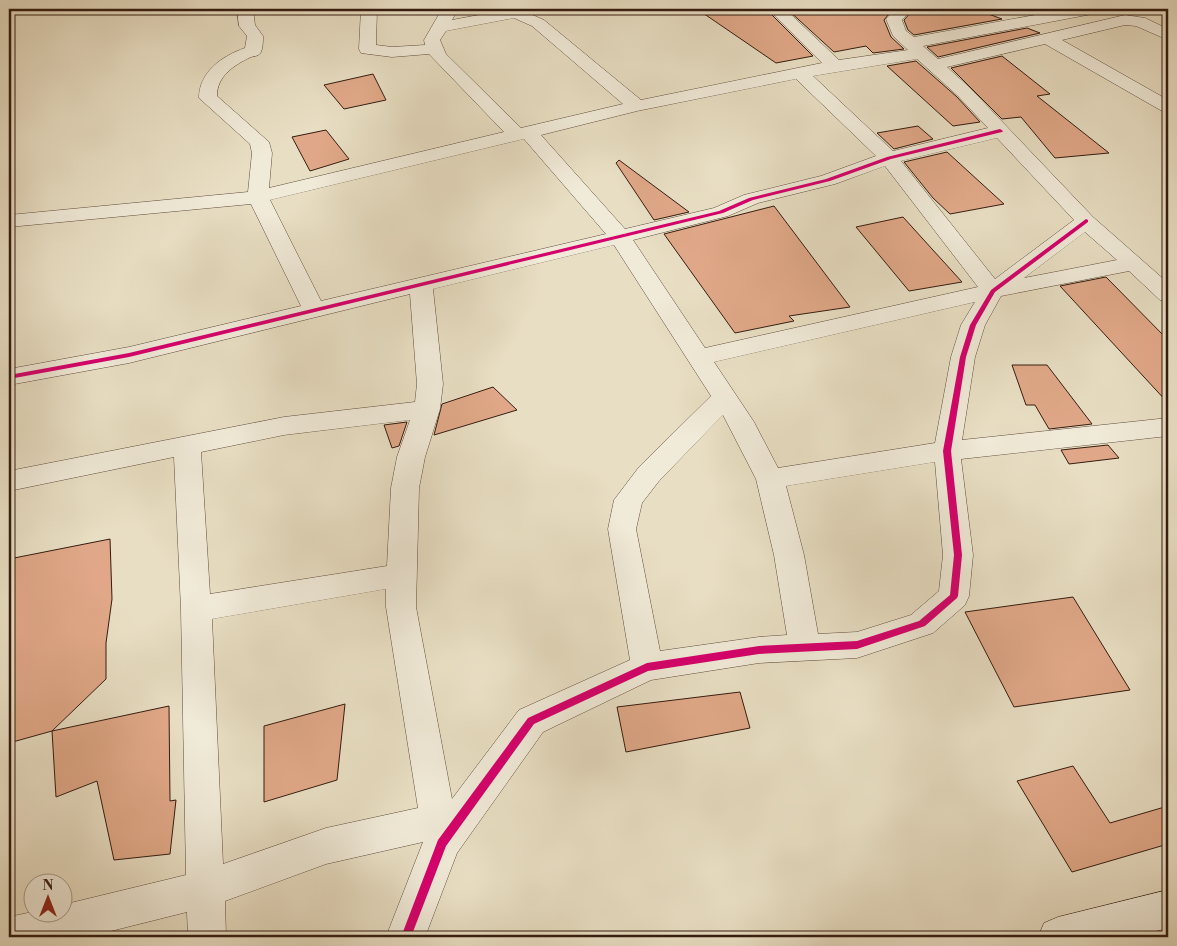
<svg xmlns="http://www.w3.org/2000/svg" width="1177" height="946" viewBox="0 0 1177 946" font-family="'Libre Bodoni',serif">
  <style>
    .building { fill: #e0a888; stroke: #341c10 }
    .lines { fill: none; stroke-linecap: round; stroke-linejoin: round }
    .street-casing { stroke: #614c3d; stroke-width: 1 }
    .secondary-casing { stroke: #341c10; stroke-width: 1 }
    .street { fill: #f0ead8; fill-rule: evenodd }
    .secondary { fill: #f0ead8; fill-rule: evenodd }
    .cycleway-casing { stroke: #f0ead8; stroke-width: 3 }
    .cycleway { fill: #d6006c; fill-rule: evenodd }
  </style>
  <rect width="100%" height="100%" fill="#e8dec3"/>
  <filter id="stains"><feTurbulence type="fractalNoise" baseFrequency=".004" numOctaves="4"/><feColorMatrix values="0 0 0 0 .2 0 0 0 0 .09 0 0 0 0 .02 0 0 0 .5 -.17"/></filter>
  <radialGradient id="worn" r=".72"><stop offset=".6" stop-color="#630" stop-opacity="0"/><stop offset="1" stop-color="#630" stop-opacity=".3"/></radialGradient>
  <g class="building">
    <polygon points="697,9 766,9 813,56 776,63"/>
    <polygon points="787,9 893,9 884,20 891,37 904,49 873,53 866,46 834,52"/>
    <polygon points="914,9 975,9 1002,19 914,35 908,30 904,20"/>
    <polygon points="1027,28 1040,33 938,57 927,47"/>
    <polygon points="1002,56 1050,94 1037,96 1109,153 1055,158 1021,117 1002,119 951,68"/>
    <polygon points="916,61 957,97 980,122 953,126 887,66"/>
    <polygon points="373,74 386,100 344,109 324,85"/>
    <polygon points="918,126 933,139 894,149 877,133"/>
    <polygon points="326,130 349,159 310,171 292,137"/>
    <polygon points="947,152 1004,204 950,214 933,198 904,162"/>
    <polygon points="619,160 689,212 654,220 616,163"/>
    <polygon points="774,206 850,307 789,316 794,321 735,333 664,234"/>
    <polygon points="903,217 962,282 909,291 856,227"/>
    <polygon points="1106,277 1168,340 1168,403 1060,286"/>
    <polygon points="1012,365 1047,365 1092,424 1049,429 1035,405 1026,405"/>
    <polygon points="493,387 517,410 434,435 442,404"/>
    <polygon points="407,422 399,446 392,448 384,425"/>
    <polygon points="1108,445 1119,458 1069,464 1061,450"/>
    <polygon points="110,539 112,599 106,643 106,679 52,731 9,743 9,559"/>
    <polygon points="1073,597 1130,690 1014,707 965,612"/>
    <polygon points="740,692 750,728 626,752 617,707"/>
    <polygon points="345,704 337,780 264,802 264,726"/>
    <polygon points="169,706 170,801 176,800 170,854 114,860 97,781 56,797 52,731"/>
    <polygon points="1073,766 1110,823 1168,806 1168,844 1072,872 1017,781"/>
  </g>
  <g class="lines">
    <defs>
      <path id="street" d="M 237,9 L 253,9 L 255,25 L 263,36 C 263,41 263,47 261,52 C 259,56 255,56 251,57 C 234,65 217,76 217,96 L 269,142 L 272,153 L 269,188 L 504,132 L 429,54 L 392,57 L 361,53 L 359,49 L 361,9 L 377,9 L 376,45 L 392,47 L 425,45 L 424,40 L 442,9 L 458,9 L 452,20 L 500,11 L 498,9 L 519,9 L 544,20 L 641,100 L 822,63 L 768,9 L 785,9 L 839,60 L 908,50 L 893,36 L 886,19 L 895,9 L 912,9 L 902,20 L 906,31 L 914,37 L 1068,9 L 1100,9 L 1098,12 L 1092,14 L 923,46 L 938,59 L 1125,15 L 1145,18 L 1168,29 L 1168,40 L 1136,26 L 1125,25 L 1062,40 L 1168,100 L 1168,112 L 1162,111 L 1045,44 L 947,67 L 970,88 L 1093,217 L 1168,283 L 1168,302 L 1160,300 L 1129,271 L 1001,296 L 985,325 L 975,357 L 962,440 L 1168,418 L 1168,436 L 961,459 L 973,555 L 969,596 L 965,605 L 933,633 L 857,658 L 759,663 L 651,680 L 543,732 L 457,853 L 425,937 L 386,937 L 423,842 L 326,864 L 225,901 L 226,937 L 188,937 L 187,912 L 87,937 L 9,937 L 9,917 L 32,912 L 32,914 L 62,914 L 62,905 L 186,875 L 181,609 L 174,457 L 9,491 L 9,471 L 284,417 L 415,402 L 417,384 L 410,294 L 129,363 L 9,385 L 9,369 L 129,347 L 301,306 L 251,204 L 9,227 L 9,215 L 248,192 L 252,153 L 250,144 L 199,98 C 199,72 222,56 245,48 L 247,36 L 239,26 ZM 514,18 L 532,26 L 623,104 L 521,128 L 446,54 L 440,40 L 446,31 ZM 917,59 L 958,96 L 988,128 L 893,151 L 813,76 ZM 796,79 L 876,156 L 821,176 L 744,195 L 714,208 L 625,229 L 541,135 L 637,111 ZM 997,138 L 1074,220 L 995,279 L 901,161 ZM 524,139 L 606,234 L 321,301 L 270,200 ZM 885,166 L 978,287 L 705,348 L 633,240 L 728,216 L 758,203 L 835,184 ZM 1085,232 L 1117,260 L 1024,278 ZM 614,245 L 711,396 L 639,467 L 614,500 L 608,529 L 630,660 L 519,710 L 452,799 L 416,607 L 419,488 L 425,457 L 440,409 L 443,384 L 433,289 ZM 975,302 L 961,325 L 951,357 L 935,443 L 778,468 L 754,422 L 714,362 ZM 723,415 L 756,479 L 774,555 L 787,635 L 759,637 L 660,651 L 636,529 L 642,503 L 659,481 ZM 410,420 L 397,457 L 391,488 L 387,566 L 210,594 L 201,452 L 284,435 ZM 935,462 L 943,555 L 939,591 L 911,615 L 857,632 L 818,634 L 804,555 L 786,486 ZM 386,589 L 386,607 L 418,808 L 326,828 L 223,864 L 212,619 Z"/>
      <polygon id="secondary" points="1168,890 1168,928 1133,937 1038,937 1044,923 1058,917"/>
    </defs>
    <use href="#street" class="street-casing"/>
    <use href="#secondary" class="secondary-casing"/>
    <use href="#street" class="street"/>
    <use href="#secondary" class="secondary"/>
    <defs>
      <g id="cycleway">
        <polygon points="1000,129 1003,131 1002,132 891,159 830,181 753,200 723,213 129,357 9,379 9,375 129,353 719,211 749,198 826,179 887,157"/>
        <polygon points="1086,219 1088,220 1088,222 995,292 976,325 966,357 951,451 962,555 958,596 957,598 925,626 857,649 759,654 648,671 534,724 446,846 411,937 401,937 438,840 528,718 647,663 759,646 857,641 919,621 950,595 954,555 943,451 960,357 970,325 991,290"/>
      </g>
    </defs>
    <use href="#cycleway" class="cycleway-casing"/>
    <use href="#cycleway" class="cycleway"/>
  </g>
  <rect width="1177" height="946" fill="none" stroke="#e8dec3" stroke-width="30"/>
  <rect x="10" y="10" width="1157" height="926" fill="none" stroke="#341c10" stroke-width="2.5"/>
  <rect x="15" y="15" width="1147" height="916" fill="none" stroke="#341c10"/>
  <g transform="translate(48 898)"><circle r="24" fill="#f0ead8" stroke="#a59888"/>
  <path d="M0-4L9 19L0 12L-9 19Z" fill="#8f2418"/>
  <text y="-8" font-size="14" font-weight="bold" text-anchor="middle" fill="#341c10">N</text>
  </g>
  <rect width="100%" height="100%" filter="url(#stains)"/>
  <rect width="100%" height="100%" fill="url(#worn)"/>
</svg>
